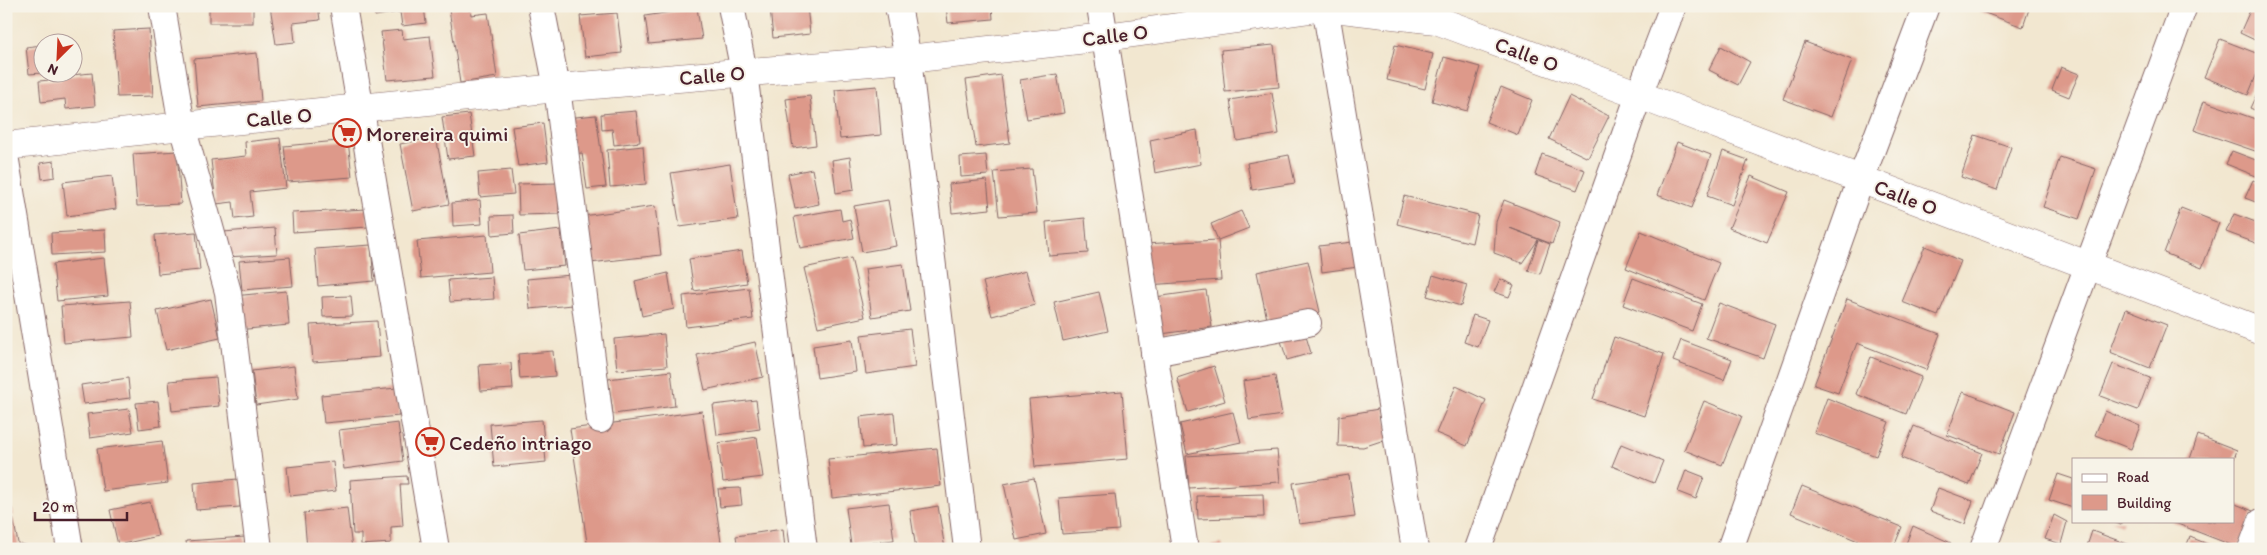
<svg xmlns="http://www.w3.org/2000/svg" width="2267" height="555" viewBox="0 0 2267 555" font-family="Itim,sans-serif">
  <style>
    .building { fill: #dd998a }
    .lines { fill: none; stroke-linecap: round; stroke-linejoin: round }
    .minor-casing { stroke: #856565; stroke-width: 28 }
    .tertiary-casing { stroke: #856565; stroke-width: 29 }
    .minor { stroke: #fff; stroke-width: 26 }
    .tertiary { stroke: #fff; stroke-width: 28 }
    .labels { text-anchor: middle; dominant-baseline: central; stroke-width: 4; stroke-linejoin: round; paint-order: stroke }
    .street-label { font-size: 21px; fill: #4a1f2b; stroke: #f7f3e8 }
    .poi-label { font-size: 21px; fill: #4a1f2b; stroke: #f7f3e8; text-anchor: start }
  </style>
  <rect width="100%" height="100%" fill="#f7f3e8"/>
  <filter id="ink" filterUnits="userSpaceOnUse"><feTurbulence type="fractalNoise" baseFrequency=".02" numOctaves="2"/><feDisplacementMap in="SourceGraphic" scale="10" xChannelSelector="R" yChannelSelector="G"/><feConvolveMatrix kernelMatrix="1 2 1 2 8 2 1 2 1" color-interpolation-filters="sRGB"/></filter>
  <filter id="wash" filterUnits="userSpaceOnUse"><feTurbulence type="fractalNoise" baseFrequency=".0096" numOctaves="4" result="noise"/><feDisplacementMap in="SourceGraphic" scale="20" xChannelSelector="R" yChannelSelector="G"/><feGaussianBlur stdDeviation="1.12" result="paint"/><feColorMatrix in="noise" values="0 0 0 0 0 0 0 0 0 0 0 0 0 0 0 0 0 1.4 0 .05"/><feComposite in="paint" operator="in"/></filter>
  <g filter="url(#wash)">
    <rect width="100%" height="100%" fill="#f2e7d0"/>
    <g id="blocks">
      <g class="building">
        <rect x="209" y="6" width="44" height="17"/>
        <polygon points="270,6 318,6 320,20 293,23 295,42 276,44"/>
        <polygon points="374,6 424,6 426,23 402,26 400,12 375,16"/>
        <polygon points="470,6 471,15 488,13 497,77 460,83 449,9"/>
        <polygon points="807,6 810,34 773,38 770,8"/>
        <polygon points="946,6 992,6 993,19 948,23"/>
        <polygon points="1975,6 2030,6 2023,27 1974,9"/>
        <polygon points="2252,6 2261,6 2261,43 2240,33"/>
        <polygon points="697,8 702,39 649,44 645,16"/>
        <polygon points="617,13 622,53 585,57 580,16"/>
        <polygon points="149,29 153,96 117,97 113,31"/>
        <polygon points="402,30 403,39 430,36 435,76 387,80 381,32"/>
        <polygon points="2220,39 2261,55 2261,64 2248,95 2204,77"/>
        <polygon points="1805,42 1852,60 1831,117 1783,99"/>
        <polygon points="42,45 42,73 29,74 26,47"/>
        <polygon points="1274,45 1279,87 1225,92 1221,50"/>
        <polygon points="1395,45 1433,54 1425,89 1387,80"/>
        <polygon points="1721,46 1750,62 1738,85 1709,70"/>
        <polygon points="257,53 261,101 198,107 194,59"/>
        <polygon points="1444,57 1480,67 1467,111 1432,101"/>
        <polygon points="2061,67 2079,74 2069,97 2052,90"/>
        <polygon points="92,73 95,106 66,109 65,99 41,102 39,81 61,79 60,76"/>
        <polygon points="1057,74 1064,113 1027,119 1020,80"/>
        <polygon points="1001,75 1010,143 976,147 966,80"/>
        <polygon points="2261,85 2261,113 2250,108"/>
        <polygon points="877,86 881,135 840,139 835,90"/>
        <polygon points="1501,87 1532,100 1518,135 1486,122"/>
        <polygon points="1272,93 1279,134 1237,141 1230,100"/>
        <polygon points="810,96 816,145 793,148 786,99"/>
        <polygon points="1569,96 1609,116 1588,158 1549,139"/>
        <polygon points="2204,101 2261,121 2261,143 2258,152 2194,130"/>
        <polygon points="636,111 640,142 614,145 612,129 602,130 601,114"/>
        <polygon points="469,114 475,156 448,159 442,117"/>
        <polygon points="596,115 606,187 587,189 582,153 570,154 565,118"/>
        <polygon points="543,123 548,162 518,166 512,127"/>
        <polygon points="1197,130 1201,164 1155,173 1150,140"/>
        <polygon points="1975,135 2011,147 1997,190 1961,177"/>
        <polygon points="436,137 449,204 413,211 400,144"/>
        <polygon points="280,138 286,188 250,192 253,217 235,219 233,202 216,204 211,160 246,156 245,142"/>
        <polygon points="348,140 352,177 288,182 284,146"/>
        <polygon points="1677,142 1711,155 1692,208 1657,195"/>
        <polygon points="643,146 646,184 610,187 607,150"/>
        <polygon points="177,151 181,204 137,206 133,154"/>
        <polygon points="1723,151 1748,160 1732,205 1707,196"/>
        <polygon points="2232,151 2261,162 2261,178 2226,164"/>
        <polygon points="1542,154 1585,170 1577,190 1535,175"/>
        <polygon points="986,155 988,175 961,177 960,157"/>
        <polygon points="1289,155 1295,183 1252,190 1247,163"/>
        <polygon points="850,157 854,190 836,193 832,160"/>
        <polygon points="2060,157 2096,169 2079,219 2043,207"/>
        <polygon points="54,161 55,177 42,179 40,163"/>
        <polygon points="730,164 738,219 680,227 671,173"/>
        <polygon points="812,169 819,204 795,209 788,174"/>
        <polygon points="1032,169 1037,213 999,216 994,172"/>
        <polygon points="511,170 514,194 480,197 478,173"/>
        <polygon points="112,176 116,209 67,216 63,182"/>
        <polygon points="1751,176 1789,192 1767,243 1729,228"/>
        <polygon points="987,180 990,209 952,213 949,184"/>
        <polygon points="2253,180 2261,183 2261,204 2245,198"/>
        <polygon points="558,183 559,214 519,215 518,184"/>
        <polygon points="1404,196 1478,215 1472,243 1397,224"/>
        <polygon points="480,200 482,224 453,226 452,203"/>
        <polygon points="888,200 896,246 862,252 854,206"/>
        <polygon points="1504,200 1560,222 1552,244 1510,228 1550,244 1540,274 1528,271 1538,240 1522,263 1494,253 1496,222"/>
        <polygon points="655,206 661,255 590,263 583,216"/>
        <polygon points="2181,208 2219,223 2202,268 2164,253"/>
        <polygon points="367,209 368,227 293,232 292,213"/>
        <polygon points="840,209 842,221 850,219 854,238 800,248 794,217"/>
        <polygon points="1241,211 1249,228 1218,240 1211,224"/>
        <polygon points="2234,214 2261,224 2261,245 2226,232"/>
        <polygon points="513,215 514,233 492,235 491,216"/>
        <polygon points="1085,218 1088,253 1049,256 1046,222"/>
        <polygon points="275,228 277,254 226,257 223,232"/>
        <polygon points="105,230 106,252 52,255 51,233"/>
        <polygon points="561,230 565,266 523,270 519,235"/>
        <polygon points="1641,231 1719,263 1704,300 1626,268"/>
        <polygon points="196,232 200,270 158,274 155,235"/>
        <polygon points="487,235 490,272 421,278 417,241"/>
        <polygon points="1218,240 1221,280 1147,285 1144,244"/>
        <polygon points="1361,241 1365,266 1322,272 1319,246"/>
        <polygon points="371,245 374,281 318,286 315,249"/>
        <polygon points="1925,246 1961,261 1938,316 1902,302"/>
        <polygon points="742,251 747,283 694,291 689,259"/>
        <polygon points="290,257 293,286 242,290 239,261"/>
        <polygon points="104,258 108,296 57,301 53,264"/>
        <polygon points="851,258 865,317 818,327 804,268"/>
        <polygon points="1308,261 1320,312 1268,324 1257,272"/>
        <polygon points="903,264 910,311 872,317 865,269"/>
        <polygon points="1026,271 1035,305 992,316 983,282"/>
        <polygon points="668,273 674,309 642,316 635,281"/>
        <polygon points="571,275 573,305 530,309 527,279"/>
        <polygon points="1433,275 1467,285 1461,306 1427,296"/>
        <polygon points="492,277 494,299 450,302 448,280"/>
        <polygon points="1633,278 1702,304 1692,331 1623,305"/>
        <polygon points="1500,279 1514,285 1509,297 1494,292"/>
        <polygon points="749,288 753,319 686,327 683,296"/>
        <polygon points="1206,290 1212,327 1161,334 1155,297"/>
        <polygon points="286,291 289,325 237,330 233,296"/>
        <polygon points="1099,292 1108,331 1063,341 1054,302"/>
        <polygon points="351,296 353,316 323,317 322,297"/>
        <polygon points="211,299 220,338 166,350 157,311"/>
        <polygon points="1847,299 1940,334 1926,370 1857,343 1838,393 1814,385"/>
        <polygon points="130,301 133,337 64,343 61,306"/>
        <polygon points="1719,303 1775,324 1763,358 1706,338"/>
        <polygon points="2126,309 2167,325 2150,368 2110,352"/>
        <polygon points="1473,315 1488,320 1478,347 1464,342"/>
        <polygon points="377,321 380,357 313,362 310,325"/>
        <polygon points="910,329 915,367 866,374 861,335"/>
        <polygon points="1305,333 1311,353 1287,360 1281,341"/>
        <polygon points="664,334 667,366 617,370 614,339"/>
        <polygon points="1614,337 1664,354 1644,416 1593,399"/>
        <polygon points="852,340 856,372 817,378 813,346"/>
        <polygon points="1681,340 1732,359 1724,380 1673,361"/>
        <polygon points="755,342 763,377 705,390 697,355"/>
        <polygon points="553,351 555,376 520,379 518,354"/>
        <polygon points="1871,357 1921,377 1906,414 1856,394"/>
        <polygon points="511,363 513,389 481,391 479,365"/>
        <polygon points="2113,364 2150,378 2138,410 2100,396"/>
        <polygon points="294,366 298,399 256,405 252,371"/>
        <polygon points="1214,366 1225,401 1188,412 1177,378"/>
        <polygon points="671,371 675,406 613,414 608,379"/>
        <polygon points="1275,376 1282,415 1249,420 1243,381"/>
        <polygon points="216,377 219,406 172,411 169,381"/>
        <polygon points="128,378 130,398 84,404 81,385"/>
        <polygon points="1456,386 1486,400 1467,446 1436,433"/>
        <polygon points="397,388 399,416 324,423 321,395"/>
        <polygon points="1122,391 1128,459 1035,467 1029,399"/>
        <polygon points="1963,392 2015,412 1999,454 1947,435"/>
        <polygon points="1827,398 1889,422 1876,456 1814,433"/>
        <polygon points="756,400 760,429 717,435 713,405"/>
        <polygon points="158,401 161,426 139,429 136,403"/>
        <polygon points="1704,401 1742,416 1722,465 1684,450"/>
        <polygon points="1384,408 1390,438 1363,447 1338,446 1339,416"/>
        <polygon points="129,409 133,432 90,438 87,414"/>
        <polygon points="702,411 722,549 588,549 570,429"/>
        <polygon points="2105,411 2140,426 2131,449 2095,435"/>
        <polygon points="1233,412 1241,442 1187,454 1180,424"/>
        <polygon points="894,413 897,445 863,448 860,417"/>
        <polygon points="542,420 546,462 494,467 490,424"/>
        <polygon points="398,423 403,461 344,469 339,430"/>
        <polygon points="1914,426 1982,453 1969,485 1901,458"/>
        <polygon points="2198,435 2237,450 2234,459 2190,459"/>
        <polygon points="757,437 763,477 723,482 718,443"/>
        <polygon points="162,441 168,483 103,491 97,449"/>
        <polygon points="1621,444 1663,461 1654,483 1612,466"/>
        <polygon points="937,448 941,486 832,498 828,459"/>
        <polygon points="1277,450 1280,482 1189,488 1186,456"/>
        <polygon points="333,462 336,491 290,496 287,467"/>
        <polygon points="1686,470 1704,477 1696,499 1678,492"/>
        <polygon points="2058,474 2073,479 2073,508 2049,500"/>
        <polygon points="1349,475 1355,517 1299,524 1293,483"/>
        <polygon points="407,476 408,484 400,484 403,526 391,527 391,543 361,545 361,534 353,534 350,480"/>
        <polygon points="1034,478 1046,534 1016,540 1004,484"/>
        <polygon points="238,479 240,507 196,510 194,483"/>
        <polygon points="6,483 13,515 6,516"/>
        <polygon points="1802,486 1902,527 1893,549 1877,549 1791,513"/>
        <polygon points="740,488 742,505 720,507 718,489"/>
        <polygon points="1938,488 1973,501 1965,524 1930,511"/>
        <polygon points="1115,494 1119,530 1062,534 1059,498"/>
        <polygon points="1263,494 1264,517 1198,519 1197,496"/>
        <polygon points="150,502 158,536 118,545 110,510"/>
        <polygon points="889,503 894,540 851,545 846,508"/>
        <polygon points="2233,503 2253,511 2239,548 2170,521 2233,521"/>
        <polygon points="938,506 945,549 916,549 910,511"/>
        <polygon points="347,508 352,549 307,549 304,513"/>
        <polygon points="2054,515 2067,522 2061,544 2045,539"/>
        <polygon points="13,518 19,548 6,549 6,520"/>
        <polygon points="2111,521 2123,521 2121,525"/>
        <polygon points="1913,526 1951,543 1949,549 1911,549 1905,546"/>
        <polygon points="783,529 785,549 738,549 736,536"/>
        <polygon points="2092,531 2133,546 2132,549 2086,549"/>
        <polygon points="245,537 246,549 187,549 186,541"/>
        <polygon points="2190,537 2220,549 2185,549"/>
        <polygon points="20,544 39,548 39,549 19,549"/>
        <polygon points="1222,544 1223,549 1200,549 1200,548"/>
      </g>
    </g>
  </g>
  <g filter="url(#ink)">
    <use href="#blocks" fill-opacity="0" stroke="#856565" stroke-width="1"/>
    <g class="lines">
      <defs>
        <g id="minor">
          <polyline points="162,6 182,126 228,292 259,549"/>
          <polyline points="343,6 436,549"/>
          <polyline points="541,6 557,88 600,420"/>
          <polyline points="731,6 744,72 804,549"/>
          <polyline points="898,6 908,59 967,549"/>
          <polyline points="1100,6 1185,549"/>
          <polyline points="1325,6 1415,549"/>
          <polyline points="6,161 70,549"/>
          <polyline points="1154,353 1308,323"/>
          <polyline points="1478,549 1639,95 1673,6"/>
          <polyline points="1730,549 1861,179 1926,6"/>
          <polyline points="1983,549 2184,6"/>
          <polyline points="2251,549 2261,522"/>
        </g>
        <polyline id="tertiary" points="6,146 182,126 557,88 908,59 1105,37 1325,7 1436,20 1639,95 2261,331"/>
      </defs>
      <use href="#minor" class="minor-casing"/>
      <use href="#tertiary" class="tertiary-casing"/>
      <use href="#minor" class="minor"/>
      <use href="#tertiary" class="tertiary"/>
    </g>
  </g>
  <defs>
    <symbol id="supermarket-ring" viewBox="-11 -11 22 22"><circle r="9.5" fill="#f7f3e8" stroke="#c8321e" stroke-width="1.5"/><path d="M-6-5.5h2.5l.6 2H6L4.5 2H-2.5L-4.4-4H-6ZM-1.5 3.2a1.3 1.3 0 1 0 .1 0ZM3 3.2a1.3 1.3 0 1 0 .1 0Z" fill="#c8321e"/></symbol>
  </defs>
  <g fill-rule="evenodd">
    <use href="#supermarket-ring" x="331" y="117" width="32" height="32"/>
    <use href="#supermarket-ring" x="414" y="426" width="32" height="32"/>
  </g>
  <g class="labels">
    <g class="street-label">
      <text transform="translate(1115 35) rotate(-7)">Calle O</text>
      <text transform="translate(1527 54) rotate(20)">Calle O</text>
      <text transform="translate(712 75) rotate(-5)">Calle O</text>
      <text transform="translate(279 117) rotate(-5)">Calle O</text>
      <text transform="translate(1906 197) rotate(21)">Calle O</text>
    </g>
    <g class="poi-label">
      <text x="366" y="133">Morereira quimi</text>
      <text x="449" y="442">Cedeño intriago</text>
    </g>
  </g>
  <rect width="2267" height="555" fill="none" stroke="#f7f3e8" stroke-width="25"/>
  <rect x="2072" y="458" width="162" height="65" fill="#f7f3e8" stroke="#b29e9c"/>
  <rect x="2082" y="474" width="25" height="8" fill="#ffffff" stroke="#b29e9c"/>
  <text x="2117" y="482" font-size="15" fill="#4a1f2b">Road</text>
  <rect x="2082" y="495" width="25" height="15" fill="#dd998a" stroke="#b29e9c"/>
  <text x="2117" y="508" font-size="15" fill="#4a1f2b">Building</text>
  <g transform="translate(58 58) rotate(204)"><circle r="24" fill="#f7f3e8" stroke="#b29e9c"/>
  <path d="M0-4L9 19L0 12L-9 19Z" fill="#c8321e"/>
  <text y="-8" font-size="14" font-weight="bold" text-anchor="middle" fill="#4a1f2b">N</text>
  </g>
  <path d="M35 512v8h92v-8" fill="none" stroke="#4a1f2b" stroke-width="2.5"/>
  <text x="42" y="512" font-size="15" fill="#4a1f2b" stroke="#f7f3e8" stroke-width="4" paint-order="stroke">20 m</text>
</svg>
